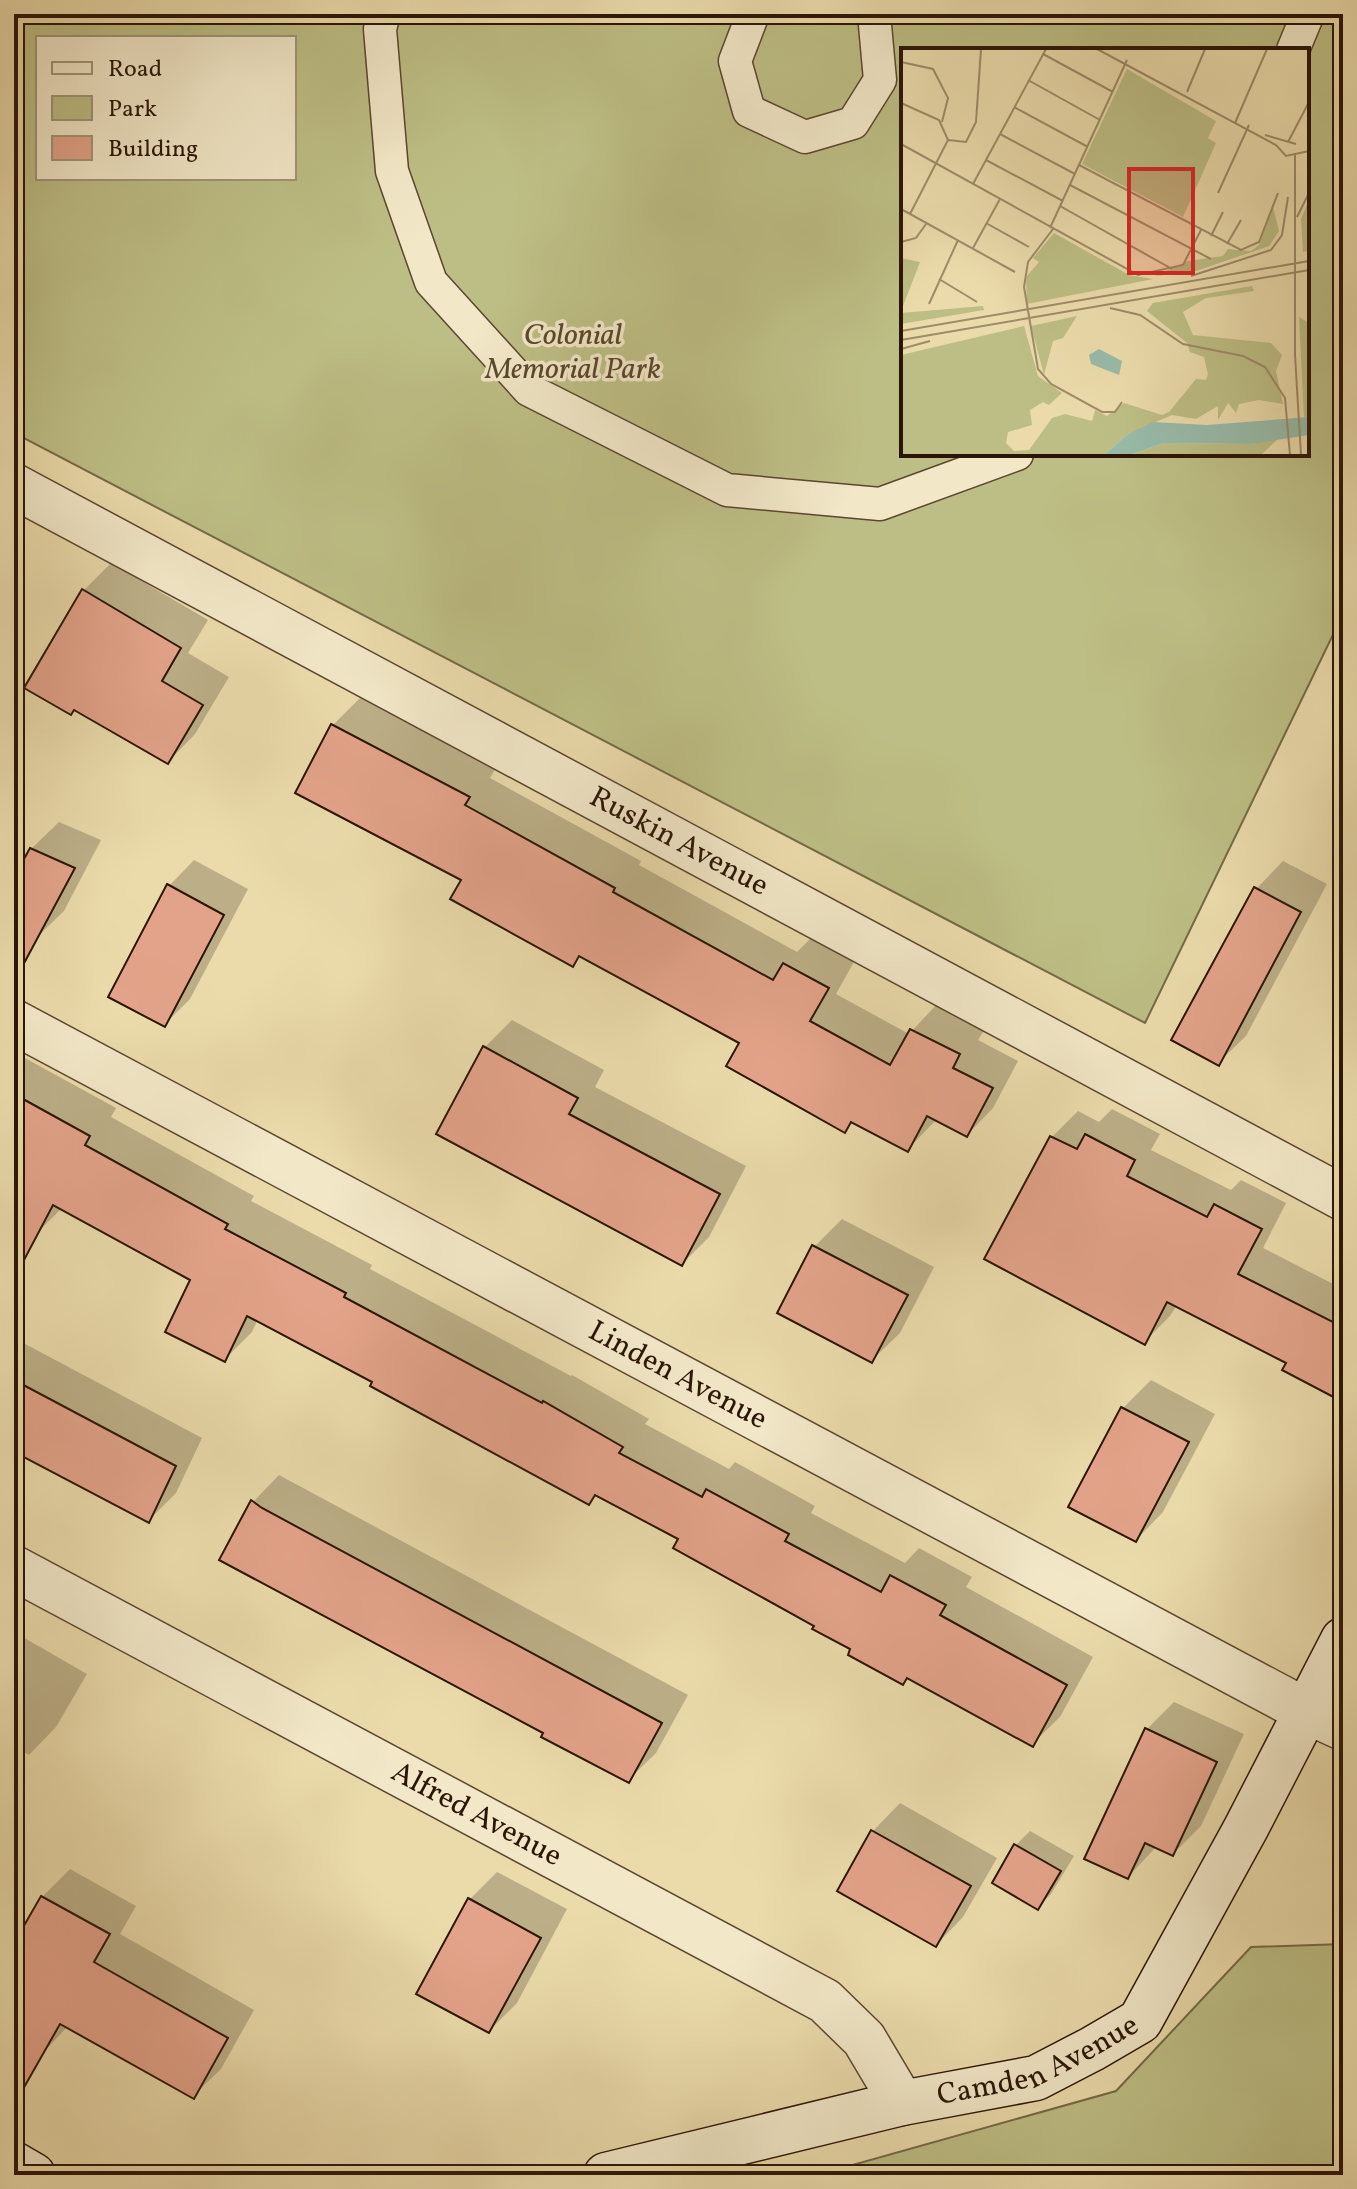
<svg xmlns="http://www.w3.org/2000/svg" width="1357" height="2189" viewBox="0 0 1357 2189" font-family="Vollkorn,serif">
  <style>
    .green { fill: #bdbe85; stroke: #746a46; stroke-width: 2; fill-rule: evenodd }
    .shadow { fill: #0003 }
    .building { fill: #e3a38a; stroke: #2b1506; stroke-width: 2 }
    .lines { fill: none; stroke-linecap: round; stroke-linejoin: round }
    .lane-casing { stroke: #5b462f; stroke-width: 35 }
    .street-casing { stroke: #5b462f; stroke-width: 47 }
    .secondary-casing { stroke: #2b1506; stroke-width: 47 }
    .lane { stroke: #f2e8c8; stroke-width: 32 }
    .street { stroke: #f2e8c8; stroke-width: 44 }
    .secondary { stroke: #f2e8c8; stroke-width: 44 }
    .labels { text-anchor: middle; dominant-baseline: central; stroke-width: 7; stroke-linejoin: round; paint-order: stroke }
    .park-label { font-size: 30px; font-style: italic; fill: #57482c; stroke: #f2e8c8 }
    .street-label { font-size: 30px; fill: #2b1506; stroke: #f2e8c8 }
    .inset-road { fill: none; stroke: #9e8c69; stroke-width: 2 }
    .view { fill: #d62828; fill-opacity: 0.15; stroke: #d62828; stroke-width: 4 }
    .inset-edge { fill: none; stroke: #2b1506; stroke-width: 4 }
  </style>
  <rect width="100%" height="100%" fill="#ebdbab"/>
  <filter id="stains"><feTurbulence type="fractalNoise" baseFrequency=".0025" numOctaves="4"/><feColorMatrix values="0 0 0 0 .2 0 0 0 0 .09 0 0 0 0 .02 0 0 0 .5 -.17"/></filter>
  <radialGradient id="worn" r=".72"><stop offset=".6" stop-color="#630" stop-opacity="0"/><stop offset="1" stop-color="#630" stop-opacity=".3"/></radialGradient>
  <g class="green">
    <path d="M 14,14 L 1343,14 L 1343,614 L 1145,1023 L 14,433 ZM 38,38 L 294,38 L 294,178 L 38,178 ZM 903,50 L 1307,50 L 1307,454 L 903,454 Z"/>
    <polygon points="1343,1944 1343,2175 817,2175 1116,2091 1251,1947"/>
  </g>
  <g class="shadow">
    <polygon points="111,563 208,620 188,653 229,677 195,734 168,762 83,591"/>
    <polygon points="360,698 495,769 490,778 641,861 639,865 797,952 812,937 855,960 836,994 909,1034 938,1003 986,1027 978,1040 1018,1061 993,1108 967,1135 937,1119 908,1149 854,1122 844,1131 741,1042 582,955 573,964 463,879 333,725"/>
    <polygon points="59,822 101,840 64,911 36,938 14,927 14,882 31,849"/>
    <polygon points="194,860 248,889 190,999 165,1024 169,886"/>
    <polygon points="1283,861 1327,884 1246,1036 1218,1063 1256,889"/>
    <polygon points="512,1020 604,1070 595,1087 746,1166 709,1237 682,1264 485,1047"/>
    <polygon points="14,1052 116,1108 111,1117 254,1196 251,1201 372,1265 370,1269 571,1376 572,1375 649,1419 645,1424 729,1469 735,1462 815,1506 811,1513 905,1563 919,1548 972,1577 966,1587 1093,1657 1060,1717 1032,1744 853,1648 681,1539 597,1494 589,1503 375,1381 258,1319 252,1332 225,1359 193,1280 62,1208 37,1233 14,1221"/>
    <polygon points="1112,1109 1160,1134 1151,1150 1231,1190 1241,1180 1286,1203 1263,1248 1343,1289 1343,1400 1289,1362 1177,1305 1170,1316 1144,1342 987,1259 1052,1137 1078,1111 1099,1122"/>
    <polygon points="842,1219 934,1267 900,1333 872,1360 814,1247"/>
    <polygon points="14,1338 202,1438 176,1493 149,1520 14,1449"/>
    <polygon points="1151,1380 1215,1414 1163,1512 1136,1540 1071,1506 1123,1408"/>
    <polygon points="279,1475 688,1695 656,1753 628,1780 252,1503"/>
    <polygon points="14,1632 87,1674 56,1727 29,1755 14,1747"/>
    <polygon points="1174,1702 1244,1734 1201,1826 1173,1854 1157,1846 1128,1877 1146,1730"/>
    <polygon points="900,1803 997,1858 963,1917 936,1945 873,1831"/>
    <polygon points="1030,1831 1074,1856 1051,1894 1038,1907 1016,1845"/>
    <polygon points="70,1869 136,1906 120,1934 254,2010 221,2069 193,2096 68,2026 40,2056 14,2042 14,1947 42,1897"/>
    <polygon points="497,1872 567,1909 517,2003 489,2031 469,1900"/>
  </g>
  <g class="building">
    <polygon points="82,589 181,648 162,681 203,705 168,764 74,710 71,715 24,688"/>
    <polygon points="331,724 470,797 465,805 615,888 613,892 773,980 783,963 829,988 810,1021 890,1065 910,1029 960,1054 953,1068 993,1088 967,1137 927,1116 908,1152 851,1122 845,1133 726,1066 739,1043 579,956 573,967 450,899 461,880 295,793"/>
    <polygon points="30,848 75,868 14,982 14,877"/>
    <polygon points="167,884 224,915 165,1027 108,997"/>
    <polygon points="1254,887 1301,912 1219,1066 1171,1040"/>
    <polygon points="483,1046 578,1098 569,1114 720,1194 682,1266 436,1134"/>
    <polygon points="14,1094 90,1136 85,1145 228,1224 225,1229 346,1293 344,1297 542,1403 543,1401 623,1447 619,1453 702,1497 706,1489 789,1534 785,1541 881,1592 890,1575 946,1605 940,1615 1067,1685 1033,1747 907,1678 903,1685 848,1655 850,1649 812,1629 814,1626 673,1548 678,1539 595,1495 589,1505 370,1386 372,1382 247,1316 225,1362 165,1332 190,1280 53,1205 14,1279"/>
    <polygon points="1085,1134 1135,1160 1127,1176 1207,1217 1214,1204 1262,1229 1238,1274 1343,1327 1343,1402 1282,1370 1286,1363 1167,1302 1145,1345 984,1259 1050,1136 1077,1149"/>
    <polygon points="812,1245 908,1295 872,1363 777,1313"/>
    <polygon points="14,1380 176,1466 149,1523 14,1452"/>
    <polygon points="1121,1407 1189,1442 1136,1542 1068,1507"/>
    <polygon points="251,1500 262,1508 662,1723 629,1783 541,1737 543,1733 219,1560"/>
    <polygon points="1145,1728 1217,1762 1173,1856 1145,1843 1128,1879 1084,1859"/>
    <polygon points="871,1830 971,1886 936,1947 837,1891"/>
    <polygon points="1014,1844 1061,1871 1038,1910 992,1883"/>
    <polygon points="41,1896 110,1934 94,1962 228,2038 194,2099 60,2024 14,2105 14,1943"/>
    <polygon points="468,1898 541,1938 489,2033 416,1994"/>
  </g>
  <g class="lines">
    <defs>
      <g id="lane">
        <polyline points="384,14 380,29 392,171 431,282 529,390 727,490 880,504 1017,454"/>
        <polyline points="753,14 735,61 749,111 805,137 853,123 880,80 874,14"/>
        <polyline points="1293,50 1308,14"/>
      </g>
      <g id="street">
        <path id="s1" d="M 14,486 L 1343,1198"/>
        <path id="s2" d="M 14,1022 L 1306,1711 L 1343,1728"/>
        <path id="s3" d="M 14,1568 L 825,2001 L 864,2039 L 902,2103"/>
      </g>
      <g id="secondary">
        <polyline points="14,2164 33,2175"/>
        <path id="s4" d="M 606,2175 L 902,2103 L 1036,2078 L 1092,2049 L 1140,2021 L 1246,1828 L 1343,1640"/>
      </g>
    </defs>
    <use href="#lane" class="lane-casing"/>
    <use href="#street" class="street-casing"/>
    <use href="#secondary" class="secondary-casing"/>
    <use href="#lane" class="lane"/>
    <use href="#street" class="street"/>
    <use href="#secondary" class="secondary"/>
  </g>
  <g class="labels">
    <g class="park-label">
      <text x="573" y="336">Colonial<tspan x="573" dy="34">Memorial Park</tspan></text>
    </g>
    <g class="street-label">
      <text stroke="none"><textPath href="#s1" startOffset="754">Ruskin Avenue</textPath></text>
      <text stroke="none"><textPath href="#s2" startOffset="752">Linden Avenue</textPath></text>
      <text stroke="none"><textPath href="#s3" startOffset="524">Alfred Avenue</textPath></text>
      <text stroke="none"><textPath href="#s4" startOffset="448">Camden Avenue</textPath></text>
    </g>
  </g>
  <g transform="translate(901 48)">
    <rect width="408" height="408" fill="#ebdbab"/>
    <path d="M 226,21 L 315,73 L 307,90 L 315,95 L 282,169 L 181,116 ZM 408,152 L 408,203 L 402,204 L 400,171 ZM 372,159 L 378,183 L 368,198 L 292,224 L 254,228 L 287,213 L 322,208 L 327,201 L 350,203 L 358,197 ZM 153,185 L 228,227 L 252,231 L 126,256 L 125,229 L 138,214 L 132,210 ZM 0,210 L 19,214 L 0,263 ZM 351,238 L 353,243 L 305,250 L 282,264 L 292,287 L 370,295 L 381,307 L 375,323 L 382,356 L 358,352 L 338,356 L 335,365 L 327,355 L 317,372 L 317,358 L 295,371 L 271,367 L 227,386 L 203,407 L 0,407 L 0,307 L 123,278 L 137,328 L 161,345 L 148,357 L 142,354 L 129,362 L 131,377 L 107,384 L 105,395 L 113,403 L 128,402 L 151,370 L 164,366 L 191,373 L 194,362 L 206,368 L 223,355 L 261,367 L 268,364 L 295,331 L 305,332 L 307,326 L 303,309 L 289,304 L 286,295 L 246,263 L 252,255 ZM 82,258 L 83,262 L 0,276 L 0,265 ZM 176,268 L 162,290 L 152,293 L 143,327 L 130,278 ZM 398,269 L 408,275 L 408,369 L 403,370 ZM 379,389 L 360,407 L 228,407 L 263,395 L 350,396 Z" fill="#bdbe85"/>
    <path d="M 198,301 L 221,313 L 218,327 L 190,316 L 188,307 ZM 408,369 L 408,387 L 350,396 L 263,395 L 228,407 L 203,407 L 227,386 L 252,374 L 306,377 Z" fill="#98bba9"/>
    <path class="inset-road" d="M 196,1 L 375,97 L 385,108 L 408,103M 142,6 L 212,44M 0,14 L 32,21 L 47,50 L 41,74M 127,32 L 199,72M 286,44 L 304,1M 0,55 L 38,72 L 47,92M 113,59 L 187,99M 334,75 L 366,1M 99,86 L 174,126M 364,87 L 395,96M 47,92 L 65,94 L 75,74 L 80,1M 387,94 L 408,54M 0,96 L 237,227 L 282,217 L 300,182M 394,107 L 394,307 L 400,407M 85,112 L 162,153M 178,117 L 340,202 L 358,194 L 377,145M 72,136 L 145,1M 169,137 L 310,211M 317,145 L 348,77M 159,158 L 271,221M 0,161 L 114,224M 9,166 L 47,92M 396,169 L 408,145M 85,175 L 128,199M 149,180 L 226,12M 152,181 L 127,214 L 123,239 L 137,321 L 150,336 L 201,364 L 214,364 L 221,354M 310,188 L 322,164M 0,194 L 15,190 L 25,176M 326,196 L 340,172M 72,200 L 99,151M 290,228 L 370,202 L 381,187 L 387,149M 38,231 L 76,254M 28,256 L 57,192M 209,260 L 239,267 L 282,296 L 342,308 L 364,319 L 384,350 L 389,407M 0,283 L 408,213M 0,292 L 408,222M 0,301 L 29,293"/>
    <path class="view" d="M 228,121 L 292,121 L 292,225 L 228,225 Z"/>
    <rect width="408" height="408" class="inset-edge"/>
  </g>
  <rect width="1357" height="2189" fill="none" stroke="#ebdbab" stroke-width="48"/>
  <rect x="16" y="16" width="1325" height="2157" fill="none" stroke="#2b1506" stroke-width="4"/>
  <rect x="24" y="24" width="1309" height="2141" fill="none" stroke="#2b1506" stroke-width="2"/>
  <rect x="36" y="36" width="260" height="144" fill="#f2e8c8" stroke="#a2947a" stroke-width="2"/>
  <rect x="52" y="62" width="40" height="12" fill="#f2e8c8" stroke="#a2947a" stroke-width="2"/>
  <text x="108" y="76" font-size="24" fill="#2b1506">Road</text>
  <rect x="52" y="96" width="40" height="24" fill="#bdbe85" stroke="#a2947a" stroke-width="2"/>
  <text x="108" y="116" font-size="24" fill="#2b1506">Park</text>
  <rect x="52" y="136" width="40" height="24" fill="#e3a38a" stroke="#a2947a" stroke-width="2"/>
  <text x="108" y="156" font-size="24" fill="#2b1506">Building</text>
  <rect width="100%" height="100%" filter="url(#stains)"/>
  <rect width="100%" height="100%" fill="url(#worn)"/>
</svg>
